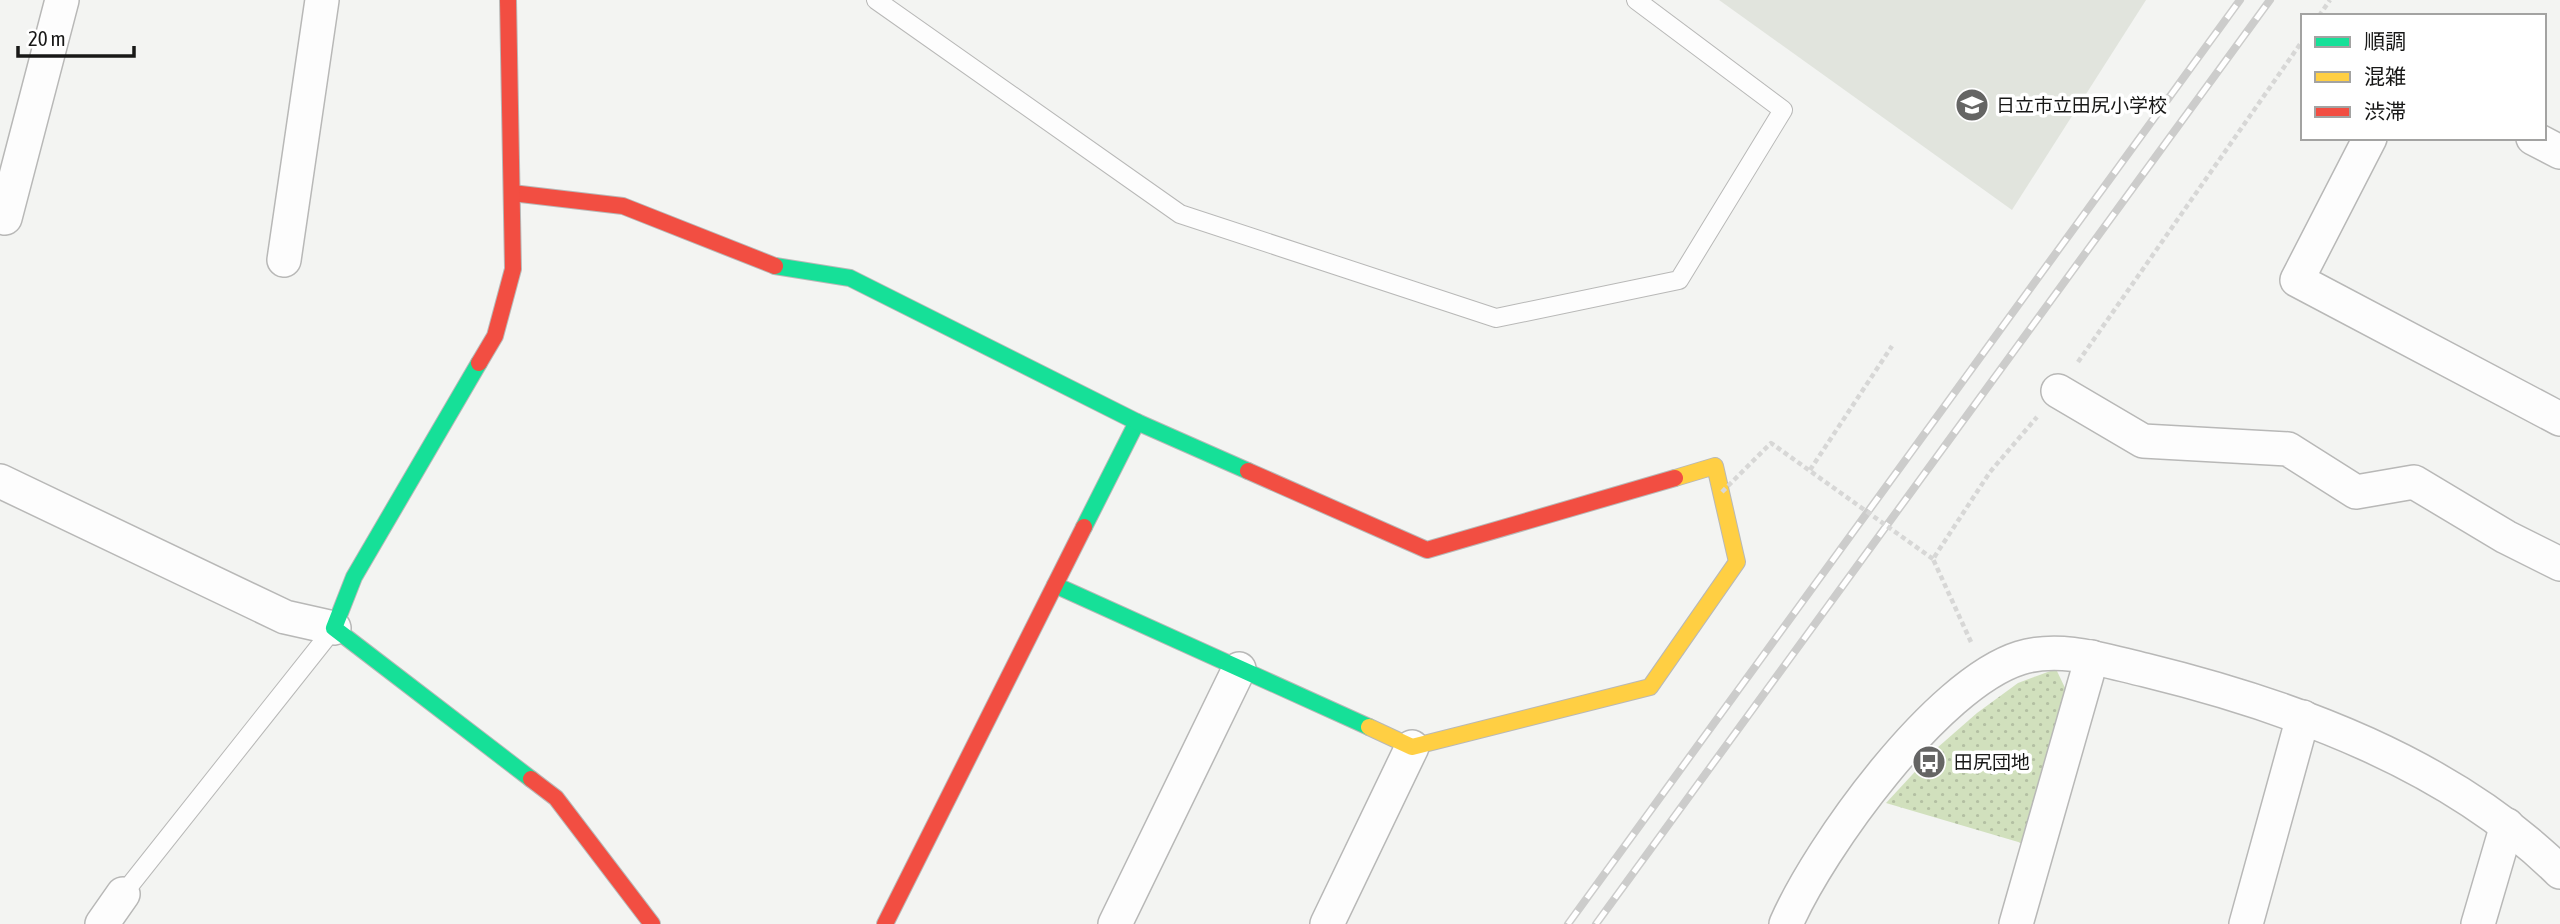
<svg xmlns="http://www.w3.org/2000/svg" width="2560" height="924" viewBox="0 0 2560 924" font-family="'Asap Condensed','Noto Sans JP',sans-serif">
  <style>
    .built { fill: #e1e4dd }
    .green { fill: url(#green-dots) }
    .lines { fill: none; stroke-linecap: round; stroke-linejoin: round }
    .lane-casing { stroke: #b8b8b7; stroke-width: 20 }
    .street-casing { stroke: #b8b8b7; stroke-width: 36 }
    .fast-casing { stroke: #b8b8b7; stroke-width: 18 }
    .slow-casing { stroke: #b8b8b7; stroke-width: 18 }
    .jam-casing { stroke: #b8b8b7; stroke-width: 18 }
    .path { stroke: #d7d7d6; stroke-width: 4.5; stroke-dasharray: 5 3.5; stroke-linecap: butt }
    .lane { stroke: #fdfdfd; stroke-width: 18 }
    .street { stroke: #fdfdfd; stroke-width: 33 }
    .fast { stroke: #16e098; stroke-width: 16 }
    .slow { stroke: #ffcf43; stroke-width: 16 }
    .jam { stroke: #f24e42; stroke-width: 16 }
    .rail-casing { stroke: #cccccb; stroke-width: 8 }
    .rail { stroke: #fff; stroke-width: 5; stroke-dasharray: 16; stroke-linecap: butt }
    .path-bridge { stroke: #d7d7d6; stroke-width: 4.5; stroke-dasharray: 5 3.5; stroke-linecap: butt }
    .labels { text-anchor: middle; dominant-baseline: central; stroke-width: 7; stroke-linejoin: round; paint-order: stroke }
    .poi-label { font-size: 19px; fill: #181817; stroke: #fff; text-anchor: start }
  </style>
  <defs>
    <pattern id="green-dots" width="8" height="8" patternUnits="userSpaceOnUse" patternTransform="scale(1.75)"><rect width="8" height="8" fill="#d1e0bd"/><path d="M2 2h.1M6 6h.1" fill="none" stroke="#b3bfa2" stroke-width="1.8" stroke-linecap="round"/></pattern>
  </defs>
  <rect width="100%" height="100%" fill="#f3f4f2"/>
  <polygon class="built" points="1719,0 2146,0 2012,210"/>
  <polygon class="green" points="2056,669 2066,690 2025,844 1886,803 1937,748 1977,713 2018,683"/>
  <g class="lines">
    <defs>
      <g id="lane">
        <polyline points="876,0 1180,214 1496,318 1679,280 1783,110 1636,0"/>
        <polyline points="123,894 334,628"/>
      </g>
      <g id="street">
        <polyline points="2370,138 2297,280 2560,419"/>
        <polyline points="2533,138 2560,152"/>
        <polyline points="5,218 62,0"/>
        <polyline points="284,260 322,0"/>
        <polyline points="2058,391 2143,441 2288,449 2356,492 2414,482 2506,537 2560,564"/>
        <polyline points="0,481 285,617 334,628"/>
        <polyline points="102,924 123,894"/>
        <polyline points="1115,924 1239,669"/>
        <polyline points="1327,924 1412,747"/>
        <path d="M 1786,924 C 1820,846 1937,684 2020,658 C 2061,645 2106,661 2145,670 C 2292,706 2451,764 2560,872"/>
        <polyline points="2016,924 2092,657"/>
        <polyline points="2246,924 2303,717"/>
        <polyline points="2478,924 2507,825"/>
      </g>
      <g id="fast">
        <polyline points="775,266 850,278 1137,422 1084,527"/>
        <polyline points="479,363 354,577 334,628 531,779"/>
        <polyline points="1137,422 1248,471"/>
        <polyline points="1055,585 1369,727"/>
      </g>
      <polyline id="slow" points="1369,727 1412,747 1650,687 1737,562 1715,466 1675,478"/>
      <g id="jam">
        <polyline points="512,193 623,206 775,266"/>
        <polyline points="479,363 495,336 513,269 508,0"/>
        <polyline points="1248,471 1427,550 1675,478"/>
        <polyline points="531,779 556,798 652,924"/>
        <polyline points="885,924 1084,527"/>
      </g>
    </defs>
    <use href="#lane" class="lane-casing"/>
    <use href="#street" class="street-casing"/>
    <use href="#fast" class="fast-casing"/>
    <use href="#slow" class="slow-casing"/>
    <use href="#jam" class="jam-casing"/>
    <g class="path">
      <polyline points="2319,16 2330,0"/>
      <polyline points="2078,362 2303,40"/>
      <polyline points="1810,470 1892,346"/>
      <polyline points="1971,642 1933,559 1990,472 2037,417"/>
    </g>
    <use href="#lane" class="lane"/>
    <use href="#street" class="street"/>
    <use href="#fast" class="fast"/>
    <use href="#slow" class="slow"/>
    <use href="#jam" class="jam"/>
    <defs>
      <g id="rail">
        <polyline points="1568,924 2240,0"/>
        <polyline points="1596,924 2270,0"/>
      </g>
    </defs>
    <use href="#rail" class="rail-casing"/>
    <use href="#rail" class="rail"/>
    <polyline class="path-bridge" points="1722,492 1771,443 1933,559"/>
  </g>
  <defs>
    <symbol id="school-disc" viewBox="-11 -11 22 22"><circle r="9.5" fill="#656564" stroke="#fff"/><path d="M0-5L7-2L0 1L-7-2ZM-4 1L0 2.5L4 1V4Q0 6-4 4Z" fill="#fff"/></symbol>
    <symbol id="bus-disc" viewBox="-11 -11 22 22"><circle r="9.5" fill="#656564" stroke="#fff"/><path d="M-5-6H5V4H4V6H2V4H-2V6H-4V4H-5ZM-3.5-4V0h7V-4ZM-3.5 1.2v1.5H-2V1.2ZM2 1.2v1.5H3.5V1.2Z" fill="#fff"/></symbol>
  </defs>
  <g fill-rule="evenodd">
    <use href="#school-disc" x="1953" y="86" width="38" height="38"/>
    <use href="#bus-disc" x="1910" y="743" width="38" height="38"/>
  </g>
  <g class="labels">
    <g class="poi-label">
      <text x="1996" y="105">日立市立田尻小学校</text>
      <text x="1954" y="762">田尻団地</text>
    </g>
  </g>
  <rect x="2301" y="14" width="245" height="126" fill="#ffffff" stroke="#a3a3a2" stroke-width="2"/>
  <rect x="2315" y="37" width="35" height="10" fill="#16e098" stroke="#a3a3a2" stroke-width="2"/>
  <text x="2364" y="49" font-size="21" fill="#181817">順調</text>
  <rect x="2315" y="72" width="35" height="10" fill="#ffcf43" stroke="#a3a3a2" stroke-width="2"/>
  <text x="2364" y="84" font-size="21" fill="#181817">混雑</text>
  <rect x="2315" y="107" width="35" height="10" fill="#f24e42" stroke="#a3a3a2" stroke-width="2"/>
  <text x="2364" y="119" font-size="21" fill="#181817">渋滞</text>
  <path d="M18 46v10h116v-10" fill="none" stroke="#181817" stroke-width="3.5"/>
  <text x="28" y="46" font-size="21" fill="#181817" stroke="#ffffff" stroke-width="5" paint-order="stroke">20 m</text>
</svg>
